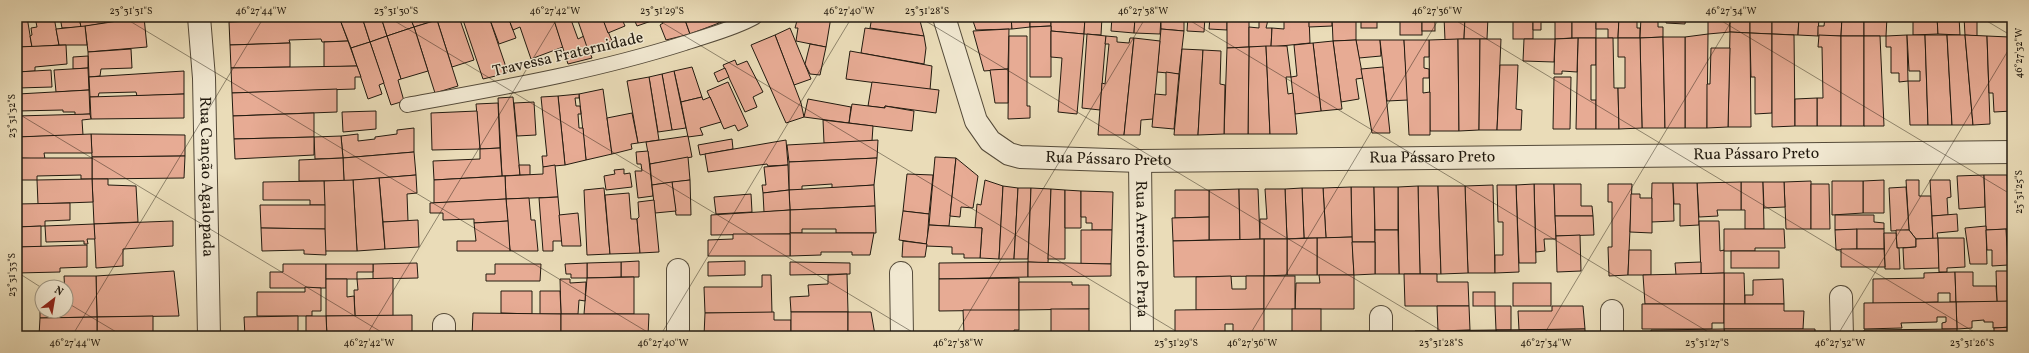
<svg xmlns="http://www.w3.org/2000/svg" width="2029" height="353" viewBox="0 0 2029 353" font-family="Vollkorn,serif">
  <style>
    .building { fill: #e7ab94; stroke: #221a0f }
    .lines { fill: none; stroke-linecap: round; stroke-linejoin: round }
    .service-casing { stroke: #544a39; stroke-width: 16 }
    .minor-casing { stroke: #544a39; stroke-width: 24 }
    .service { stroke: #f1e8d1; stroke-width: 14 }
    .minor { stroke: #f1e8d1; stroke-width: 22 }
    .ticks { fill: none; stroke: #221a0f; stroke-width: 1; stroke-opacity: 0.45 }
    .labels { text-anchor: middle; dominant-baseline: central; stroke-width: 3; stroke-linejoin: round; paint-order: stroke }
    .street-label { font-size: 16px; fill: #221a0f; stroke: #f1e8d1 }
    .neatline { fill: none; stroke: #221a0f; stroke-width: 1.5 }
    .ticks-label { font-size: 10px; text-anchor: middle; fill: #221a0f }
  </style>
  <rect width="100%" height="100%" fill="#eadcb8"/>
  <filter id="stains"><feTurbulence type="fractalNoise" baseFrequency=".005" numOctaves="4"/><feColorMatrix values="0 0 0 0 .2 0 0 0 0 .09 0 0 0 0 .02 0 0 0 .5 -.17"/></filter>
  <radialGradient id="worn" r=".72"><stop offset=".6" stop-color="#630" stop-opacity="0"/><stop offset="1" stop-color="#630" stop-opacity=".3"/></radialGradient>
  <g class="building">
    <polygon points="17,17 27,17 32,47 17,47"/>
    <polygon points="31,17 54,17 59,45 32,47 30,36 32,35 31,28 37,27 35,17"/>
    <polygon points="60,17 79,17 81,27 62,28"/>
    <polygon points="79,17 104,17 105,23 81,27"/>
    <polygon points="104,17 128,17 128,19 105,23"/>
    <polygon points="144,17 147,47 88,52 85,26"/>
    <polygon points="229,17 302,17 302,19 229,22"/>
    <polygon points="339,17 348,41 322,42 321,39 289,40 290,43 230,45 229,22"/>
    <polygon points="339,17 362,17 370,42 351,48"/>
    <polygon points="362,17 381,17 387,36 370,42"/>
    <polygon points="381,17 410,17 414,27 387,36"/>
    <polygon points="410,17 436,17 437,20 414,27"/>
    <polygon points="445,17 459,17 474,60 452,67 437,20"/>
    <polygon points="462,17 489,17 508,73 483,79"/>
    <polygon points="489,17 508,17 516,38 499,44"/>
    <polygon points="508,17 553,17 563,47 531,59 520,27 513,30"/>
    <polygon points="553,17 570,17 578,39 584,36 592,58 568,64"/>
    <polygon points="581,17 602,17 612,41 588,50 578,21 582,20"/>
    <polygon points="602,17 621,17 625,26 608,33"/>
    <polygon points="633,17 657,17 657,19 637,26"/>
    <polygon points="661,17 684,17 690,34 666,40 660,25 663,23"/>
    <polygon points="684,17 717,17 719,23 690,34"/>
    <polygon points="717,17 737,17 719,23"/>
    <polygon points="798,17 831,17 826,47 796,41 798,28 795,28"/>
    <polygon points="872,17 919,17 924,36 870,28"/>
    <polygon points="1011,17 1012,29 976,30 972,18"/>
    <polygon points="1011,17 1030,17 1030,27 1012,29"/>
    <polygon points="1030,17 1051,17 1051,26 1030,27"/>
    <polygon points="1051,17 1085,17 1084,34 1051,31"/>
    <polygon points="1085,17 1102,17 1101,35 1084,34"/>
    <polygon points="1112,17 1135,17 1134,33 1111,31"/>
    <polygon points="1135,17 1161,17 1160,34 1134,33"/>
    <polygon points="1161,17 1184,17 1184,31 1161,29"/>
    <polygon points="1188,17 1205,17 1204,32 1187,31"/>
    <polygon points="1210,17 1227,17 1227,30 1209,29"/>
    <polygon points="1249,17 1249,47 1227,48 1227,19"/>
    <polygon points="1256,17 1272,17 1272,20 1268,20 1266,28 1272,28 1271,47 1249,47 1249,27 1259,28 1259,20 1255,20"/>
    <polygon points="1284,17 1309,17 1310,43 1271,47 1272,28 1284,29"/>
    <polygon points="1309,17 1332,17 1332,26 1309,27"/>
    <polygon points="1332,17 1356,17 1356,40 1333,41"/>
    <rect x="1361" y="17" width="16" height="11"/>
    <rect x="1400" y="17" width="22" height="18"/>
    <rect x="1422" y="17" width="13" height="14"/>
    <polygon points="1444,17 1465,17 1464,39 1445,40"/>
    <polygon points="1465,17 1488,17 1487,39 1464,39"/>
    <rect x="1494" y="17" width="19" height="4"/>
    <rect x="1513" y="17" width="20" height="22"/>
    <polygon points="1533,17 1555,17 1555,22 1541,22 1541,30 1533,30"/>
    <polygon points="1555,17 1572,17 1572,38 1555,39"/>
    <polygon points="1576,17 1596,17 1596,38 1572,38 1572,18"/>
    <polygon points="1596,17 1619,17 1618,38 1608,38 1608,29 1596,29"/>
    <polygon points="1619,17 1637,17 1637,28 1640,28 1640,38 1618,38"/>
    <polygon points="1641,17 1658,17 1658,27 1663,27 1663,37 1640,38"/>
    <polygon points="1666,17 1686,17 1685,24 1666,23"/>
    <polygon points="1708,17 1730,17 1730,32 1708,34"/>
    <polygon points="1730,17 1750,17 1750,33 1730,32"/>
    <polygon points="1750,17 1772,17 1772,34 1750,33"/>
    <polygon points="1772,17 1799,17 1798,35 1772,34"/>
    <polygon points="1799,17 1819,17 1818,36 1798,35"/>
    <polygon points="1825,17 1842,17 1841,36 1818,36 1818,26 1824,26"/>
    <polygon points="1842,17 1864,17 1864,36 1841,36"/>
    <polygon points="1864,17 1887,17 1886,36 1864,36"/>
    <polygon points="1913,17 1937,17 1938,34 1913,35"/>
    <polygon points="1937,17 1959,17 1960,35 1938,34"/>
    <polygon points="1964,17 1977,17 1977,36 1965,35"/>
    <polygon points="2008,17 2012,17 2012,37 2009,37"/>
    <polygon points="437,20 458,86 435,93 414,27"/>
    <polygon points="85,26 87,45 59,45 56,29"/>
    <polygon points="1051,26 1051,77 1030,77 1030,27"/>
    <polygon points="414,27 428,71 401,79 387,36"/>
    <polygon points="790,28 811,79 794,85 775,35"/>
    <polygon points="865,28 924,36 926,48 924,64 861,53"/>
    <polygon points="1009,29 1008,69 984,71 973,31"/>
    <polygon points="1161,29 1184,31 1179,74 1157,72"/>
    <polygon points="1051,31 1084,34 1077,114 1058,112 1062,58 1051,57"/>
    <polygon points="1730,32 1750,33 1751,127 1728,127"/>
    <polygon points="1750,33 1772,34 1772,113 1755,114 1755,77 1751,77"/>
    <polygon points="1087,34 1106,36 1100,110 1082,108"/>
    <polygon points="1708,34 1707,128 1685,128 1685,37"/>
    <polygon points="1772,34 1794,35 1795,126 1772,127"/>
    <polygon points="775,35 801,103 804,117 786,123 751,45"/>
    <polygon points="1819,35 1841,36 1841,126 1817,126 1817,98 1823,98 1822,47 1818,47"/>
    <polygon points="1907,35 1908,81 1899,82 1899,73 1891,73 1891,47 1886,47 1886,36"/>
    <polygon points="1907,35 1925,35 1928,125 1910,125 1908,81 1920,81 1920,71 1909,71"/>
    <polygon points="1925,35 1947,35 1952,125 1928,125"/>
    <polygon points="1947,35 1965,35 1973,125 1952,125"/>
    <polygon points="1965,35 1987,36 1990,124 1973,125"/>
    <polygon points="387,36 401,79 398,80 404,101 391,105 370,42"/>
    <polygon points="1009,36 1027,36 1027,106 1030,106 1030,118 1008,119"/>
    <polygon points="1106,36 1117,37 1117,42 1129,43 1130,38 1134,38 1124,135 1098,135 1102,83 1105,84 1109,44 1105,44"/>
    <rect x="1841" y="36" width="23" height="90"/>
    <polygon points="1864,36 1880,36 1884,126 1864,126"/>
    <polygon points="1987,36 2009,37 2012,111 1994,112 1993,93 1989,93"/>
    <polygon points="1663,37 1665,128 1642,128 1640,38"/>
    <polygon points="1663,37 1685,37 1685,128 1665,128"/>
    <polygon points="2009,37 2012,37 2012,75 2011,75"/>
    <polygon points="1134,38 1160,41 1153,119 1141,120 1140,135 1124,135"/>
    <polygon points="1578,38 1596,38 1596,65 1591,65 1591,100 1596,100 1596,129 1576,129"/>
    <polygon points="1578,38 1577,72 1562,71 1562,74 1554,74 1555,39"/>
    <polygon points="1596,38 1613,38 1614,88 1618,88 1619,129 1596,129"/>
    <polygon points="1618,38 1640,38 1642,128 1619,129 1618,88 1625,88 1625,57 1618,57"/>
    <polygon points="1458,39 1459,131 1430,131 1429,40"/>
    <polygon points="1458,39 1480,39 1479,130 1459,131"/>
    <polygon points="1480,39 1501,39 1497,130 1479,130"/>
    <polygon points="1524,39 1555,39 1554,62 1523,61"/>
    <polygon points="1356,40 1380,40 1381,56 1359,58"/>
    <polygon points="1356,40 1363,78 1356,79 1359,99 1341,102 1333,41"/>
    <polygon points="1380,40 1404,40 1408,100 1387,101"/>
    <polygon points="1404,40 1429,40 1429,57 1424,57 1424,68 1429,69 1429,78 1423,78 1423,93 1430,92 1430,135 1409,135"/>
    <polygon points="348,41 357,66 324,67 324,42"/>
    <polygon points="1333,41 1342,109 1321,111 1313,43"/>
    <polygon points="370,42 384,83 379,85 382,94 368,99 351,48"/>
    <polygon points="290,43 290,67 231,68 230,45"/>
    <polygon points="1313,43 1321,111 1295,114 1291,77 1297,76 1294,45"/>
    <polygon points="810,44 826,47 820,75 810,74 805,64"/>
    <polygon points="66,45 67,64 35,67 35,71 17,72 17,47"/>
    <polygon points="1266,46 1270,134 1248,134 1249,47"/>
    <polygon points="1266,46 1287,46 1291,77 1286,77 1288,94 1293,93 1297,134 1270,134"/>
    <polygon points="1249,47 1248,134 1224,134 1227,48"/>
    <polygon points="1711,48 1730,48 1728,127 1707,128 1707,84 1710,84"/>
    <polygon points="131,49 132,68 101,69 100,76 89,77 88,52"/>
    <polygon points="1182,49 1203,50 1198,135 1174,135"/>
    <polygon points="1203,50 1221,51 1220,84 1225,85 1224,134 1198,135"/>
    <polygon points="850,51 932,66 930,90 846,79"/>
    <polygon points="88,56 88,68 73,69 73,57"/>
    <polygon points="735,60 737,65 747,61 763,92 753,97 757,107 745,112 723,65"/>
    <polygon points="1500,65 1518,65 1516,109 1522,110 1521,130 1497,130"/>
    <polygon points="357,66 361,77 355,77 355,89 232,93 231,68"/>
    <polygon points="692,67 702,97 681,102 674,71"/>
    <polygon points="1383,67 1390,133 1372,133 1361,69"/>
    <polygon points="88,68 89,90 56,92 54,70"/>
    <polygon points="725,68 729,77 718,82 714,73"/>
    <polygon points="1008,69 1008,103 995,103 990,70"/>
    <polygon points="51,70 52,87 18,88 17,94 17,72"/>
    <polygon points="184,71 184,94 137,96 136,92 99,93 98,97 90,97 89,77"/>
    <polygon points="674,71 686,128 672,130 662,74"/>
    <polygon points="1166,72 1179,74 1174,129 1152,127 1155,94 1166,95"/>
    <polygon points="662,74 672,130 658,132 649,77"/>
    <polygon points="649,77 659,140 638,143 627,81"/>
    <polygon points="1554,77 1571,77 1570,129 1553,129"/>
    <polygon points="728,82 748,126 738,131 735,125 724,129 707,91"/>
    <polygon points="872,82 939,90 936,113 885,106 885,108 868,106"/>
    <polygon points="337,89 337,112 233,116 232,93"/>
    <polygon points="603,89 612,154 586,160 579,94"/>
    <polygon points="89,90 90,114 75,115 75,112 63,112 63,110 18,111 18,94"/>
    <polygon points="184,94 184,118 91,119 90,97"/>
    <polygon points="579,94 579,98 575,98 576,106 580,106 581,114 578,114 579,128 583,128 586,160 565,165 558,96"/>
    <polygon points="558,96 565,165 543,167 542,156 547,156 541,97"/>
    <polygon points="513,97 520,175 502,176 498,98"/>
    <polygon points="702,97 703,100 710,97 721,122 700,128 703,135 688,137 681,102"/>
    <polygon points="1817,98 1817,126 1795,126 1795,99"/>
    <polygon points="808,99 851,107 849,123 804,117"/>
    <polygon points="534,102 536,135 517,136 514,103"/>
    <polygon points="498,103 500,148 480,149 476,104"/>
    <polygon points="852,104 885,108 885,106 914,111 912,131 849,123"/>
    <polygon points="376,111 376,129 343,132 342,112"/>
    <polygon points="477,111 480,149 432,150 431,113"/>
    <polygon points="314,113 314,137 234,139 233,116"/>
    <polygon points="632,113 638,143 631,144 632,149 612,154 607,118"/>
    <polygon points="90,114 91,119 82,120 83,135 17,137 17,116"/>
    <polygon points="823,120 873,126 872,141 824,143"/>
    <polygon points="414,128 414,152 343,158 341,136 358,134 358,141 375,139 375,137 397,134 397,130"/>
    <polygon points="91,134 185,135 185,156 92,157"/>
    <polygon points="91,134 92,153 44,153 45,159 17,158 17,137"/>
    <polygon points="341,136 343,158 315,159 314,137"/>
    <polygon points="688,136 692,157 650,164 646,142"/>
    <polygon points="314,137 314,155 235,159 234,139"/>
    <polygon points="732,139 733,149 700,155 698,145"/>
    <polygon points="786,140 788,165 768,166 767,164 708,172 705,154"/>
    <polygon points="878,140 877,158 789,162 787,145"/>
    <polygon points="500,148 502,176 434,180 433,161 480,159 480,149"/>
    <polygon points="648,151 653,196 638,198 635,171 642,171 641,164 637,164 636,152"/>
    <polygon points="414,152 416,175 344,181 343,158"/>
    <polygon points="185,156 184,178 92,179 92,157"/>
    <polygon points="688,157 690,180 652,185 650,164"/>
    <polygon points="935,157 956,158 949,226 929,225"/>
    <polygon points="17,158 92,158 92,179 81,179 81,175 37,176 37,180 17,180"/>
    <polygon points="343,158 344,181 299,181 299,160"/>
    <polygon points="877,158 874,185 832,188 832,184 802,186 802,190 789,190 789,162"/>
    <polygon points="956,158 978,176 973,208 961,207 960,217 950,216"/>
    <polygon points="519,165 530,165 530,175 520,175"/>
    <polygon points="555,165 558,197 506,199 505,176 543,174 543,167"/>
    <polygon points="788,165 789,190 763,193 762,185 766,185 764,167"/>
    <polygon points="624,169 624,174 630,173 632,187 606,190 604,176 615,174 614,170"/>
    <polygon points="907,174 933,175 929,214 903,211"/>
    <polygon points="416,175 417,193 407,194 408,221 383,222 379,178"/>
    <polygon points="1984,175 1985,207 1959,209 1957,176"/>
    <polygon points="1984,175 2007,175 2009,229 1986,230"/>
    <polygon points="505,176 506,199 434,203 434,180"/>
    <polygon points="379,178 385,249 357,251 353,180"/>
    <polygon points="2008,178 2012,178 2012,221 2009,221"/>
    <polygon points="92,179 108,179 108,185 136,186 138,222 94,224"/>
    <polygon points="92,179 93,202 38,204 37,180"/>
    <polygon points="353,180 357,251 325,251 324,181"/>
    <polygon points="690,180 691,215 676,215 672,182"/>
    <polygon points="985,180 1003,186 999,259 980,258 982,228 975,228 977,204 981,205"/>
    <polygon points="1884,180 1884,213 1863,213 1863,181"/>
    <polygon points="1906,180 1919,180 1919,196 1931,196 1933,239 1916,239 1909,230"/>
    <polygon points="1930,180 1950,180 1951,197 1947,198 1948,215 1932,216"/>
    <polygon points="324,181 325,205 310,205 310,200 263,200 263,182"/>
    <polygon points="1811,181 1811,229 1786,229 1784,182"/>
    <polygon points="1832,181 1863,181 1863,213 1832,215"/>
    <polygon points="672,182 676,211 655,213 652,185"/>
    <polygon points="1741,182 1763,182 1764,229 1745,229 1745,210 1741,210"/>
    <polygon points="1741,182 1741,210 1717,210 1718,216 1699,217 1697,183"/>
    <polygon points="1763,182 1784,182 1785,207 1764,208"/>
    <polygon points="1652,183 1673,183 1674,221 1651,222"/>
    <polygon points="1673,183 1697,183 1699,225 1680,226 1680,204 1674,204"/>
    <polygon points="1534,184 1554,184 1556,239 1544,239 1545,251 1536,252"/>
    <polygon points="1534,184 1536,263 1519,263 1516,185"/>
    <polygon points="1554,184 1581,184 1581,206 1592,206 1593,216 1555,216"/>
    <polygon points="1608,184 1632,184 1628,275 1609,276 1608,247 1612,247 1612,202 1608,202"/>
    <polygon points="1811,184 1829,184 1830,229 1811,229"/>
    <polygon points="874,185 875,206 790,210 789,190"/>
    <polygon points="1493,185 1495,273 1468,273 1465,186"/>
    <polygon points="1497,185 1516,185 1519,272 1495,273 1495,255 1503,255 1503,222 1498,222"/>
    <polygon points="1003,186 1018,188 1014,259 999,259"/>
    <polygon points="1418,186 1438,186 1441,274 1420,274"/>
    <polygon points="1418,186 1420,274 1399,274 1398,187"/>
    <polygon points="1438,186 1465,186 1468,273 1441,274"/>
    <polygon points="1351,187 1374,187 1375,242 1352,242"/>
    <polygon points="1351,187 1352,237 1326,238 1323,188"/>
    <polygon points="1374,187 1398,187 1398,230 1375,230"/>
    <polygon points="1906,187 1909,230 1891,231 1889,188"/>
    <polygon points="604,188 610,254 587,255 584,190"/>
    <polygon points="1018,188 1031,188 1028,259 1014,259"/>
    <polygon points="1031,188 1051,189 1048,263 1028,262"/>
    <polygon points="1302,188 1323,188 1326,238 1304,238"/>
    <polygon points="1302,188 1304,238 1287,239 1285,189"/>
    <polygon points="1051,189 1065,190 1065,259 1048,259"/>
    <polygon points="1239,189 1240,240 1209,240 1209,190"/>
    <polygon points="1239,189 1258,189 1260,239 1240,240"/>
    <polygon points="1265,189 1285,189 1287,239 1260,239 1260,219 1267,219"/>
    <polygon points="789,190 790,210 764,212 763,193"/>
    <polygon points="1065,190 1081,191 1081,228 1065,228"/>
    <polygon points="1175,190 1209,190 1209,217 1175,218"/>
    <polygon points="1081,191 1113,192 1112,230 1092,230 1092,223 1086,223 1086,217 1081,217"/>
    <polygon points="629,193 631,219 637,219 640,253 610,254 605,195"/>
    <polygon points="751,194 752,212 716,214 714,197"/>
    <polygon points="1631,194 1640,194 1640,198 1652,198 1652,233 1630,232"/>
    <polygon points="558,197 562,241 553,241 553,251 543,251 539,198"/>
    <polygon points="529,198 531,220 535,220 538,251 510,251 506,199"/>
    <polygon points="506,199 508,221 474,223 474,219 443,220 443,213 430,213 430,203"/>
    <polygon points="654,200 659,252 640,253 637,219 639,217 638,202"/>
    <polygon points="70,203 70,220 45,221 45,226 17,227 17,204"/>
    <polygon points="260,205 325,205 325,229 261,228"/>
    <polygon points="875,206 876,233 836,233 836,229 802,229 802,233 790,233 790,210"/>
    <polygon points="790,210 790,234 711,235 711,215"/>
    <polygon points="903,211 929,214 927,244 899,240"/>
    <polygon points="578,213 581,246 562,246 559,215"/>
    <polygon points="1957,214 1958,231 1937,233 1938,239 1933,239 1932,216"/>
    <polygon points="1835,215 1874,215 1874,222 1884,223 1884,229 1835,230"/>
    <polygon points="1555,216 1593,216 1594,235 1556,236"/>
    <polygon points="1209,217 1209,240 1173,241 1172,218"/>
    <polygon points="418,220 419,247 385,249 383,222"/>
    <polygon points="173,221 173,246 123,249 123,266 96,268 94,224"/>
    <polygon points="508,221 510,251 457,251 457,241 476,241 474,223"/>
    <polygon points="1699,221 1719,221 1720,251 1724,250 1724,273 1701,274"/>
    <polygon points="2009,221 2012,221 2012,264 2008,265 2006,229 2009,229"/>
    <polygon points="94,224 95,239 87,239 88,244 84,244 84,241 46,242 45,226"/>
    <polygon points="929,225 982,228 980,258 964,258 964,254 952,254 952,247 926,246"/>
    <polygon points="41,226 41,247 17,247 17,227"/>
    <polygon points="1986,226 1987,264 1970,264 1965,228"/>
    <polygon points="261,228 325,229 326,255 304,254 304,250 262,251"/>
    <polygon points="1724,229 1784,229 1785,248 1755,248 1755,251 1724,251"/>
    <polygon points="1857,229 1857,249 1836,250 1835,230"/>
    <rect x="1857" y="229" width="27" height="20"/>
    <polygon points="2006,229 2008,265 1992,266 1992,250 1987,250 1986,230"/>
    <polygon points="1081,230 1112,230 1111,264 1081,264"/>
    <polygon points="1375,230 1398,230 1399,274 1375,274"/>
    <polygon points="1896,230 1909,230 1916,239 1916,247 1897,248"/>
    <polygon points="790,233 874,233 870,255 852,255 852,252 821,252 821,255 790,256"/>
    <polygon points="1884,233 1896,233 1897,248 1899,248 1900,269 1885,269"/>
    <polygon points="733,234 790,234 790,256 708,256 708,240 733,239"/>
    <polygon points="1580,235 1581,271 1557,272 1556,236"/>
    <polygon points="1352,237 1354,275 1317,275 1317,238"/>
    <polygon points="1317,238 1317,275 1287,275 1287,239"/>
    <polygon points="1938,238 1939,268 1904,269 1903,248 1916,247 1916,239"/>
    <polygon points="1938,238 1964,238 1965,267 1947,268 1947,272 1939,272"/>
    <polygon points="1264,239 1287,239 1287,275 1264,276"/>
    <polygon points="1264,239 1264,276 1174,277 1173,241"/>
    <polygon points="903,241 927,244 925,257 902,257"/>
    <polygon points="1352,242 1375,242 1375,274 1354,275"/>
    <polygon points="87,245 87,267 60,268 60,272 17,273 17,247"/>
    <polygon points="1841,249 1884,249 1885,267 1841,267"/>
    <polygon points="1629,250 1651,250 1651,275 1628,275"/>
    <rect x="1731" y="251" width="48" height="17"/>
    <polygon points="639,261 639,277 621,277 621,262"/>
    <polygon points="745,261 745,275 708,276 708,262"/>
    <polygon points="621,262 621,277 587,278 587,263"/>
    <polygon points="790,262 850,263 850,274 790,275"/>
    <polygon points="1028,262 1028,277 939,279 939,263"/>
    <polygon points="1028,262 1111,264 1111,276 1028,277"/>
    <polygon points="1701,262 1701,274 1676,275 1675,263"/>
    <polygon points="417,263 418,278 373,279 373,264"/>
    <polygon points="587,263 587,278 571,278 571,274 566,274 565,264"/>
    <polygon points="283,264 326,264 326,288 270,288 270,272 283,272"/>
    <polygon points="326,264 373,264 373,272 357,272 357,279 326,279"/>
    <polygon points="495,264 541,264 540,281 486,281 486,274 495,274"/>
    <polygon points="174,271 179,316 97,317 96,276"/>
    <polygon points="1996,271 2012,271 2012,301 1997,302"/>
    <polygon points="1955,272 1956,302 1950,302 1950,293 1938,293 1938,302 1873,304 1873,279 1924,278 1924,273"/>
    <polygon points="1955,272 1973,272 1973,286 1996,286 1997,302 1956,302"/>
    <polygon points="1724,273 1744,273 1745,304 1724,304"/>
    <polygon points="1724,273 1724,304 1645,304 1643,275"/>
    <polygon points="847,274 848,312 791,312 790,297 809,296 808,285 828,284 828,275"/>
    <polygon points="1404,274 1437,274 1437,282 1468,282 1469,306 1405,306"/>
    <polygon points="762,275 771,275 772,313 705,313 704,287 762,287"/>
    <polygon points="1319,275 1354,275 1354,309 1295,309 1296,283 1320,283"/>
    <polygon points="64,276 96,276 97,317 40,318 40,293 42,293 42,311 66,311"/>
    <polygon points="1231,276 1232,289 1246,289 1246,276 1264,276 1264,309 1196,310 1196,277"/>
    <rect x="1264" y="276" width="31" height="33"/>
    <polygon points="634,277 634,314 584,314 587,278"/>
    <polygon points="393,278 393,316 355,316 354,290 358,290 357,279"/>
    <polygon points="1019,278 1019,310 939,311 939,279"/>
    <polygon points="326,279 347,279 347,297 354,296 355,316 326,316"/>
    <polygon points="560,279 570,279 570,283 586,282 585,301 579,300 578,314 561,314"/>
    <polygon points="1783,279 1784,304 1745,304 1745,295 1753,295 1753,280"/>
    <polygon points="1019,282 1072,282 1072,285 1089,285 1089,309 1019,310"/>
    <rect x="1513" y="283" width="38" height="23"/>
    <polygon points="305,287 321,288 321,311 312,311 312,316 257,316 257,292 305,292"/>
    <polygon points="501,291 532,291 532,314 501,313"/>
    <polygon points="540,291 560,291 561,314 540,314"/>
    <rect x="1473" y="292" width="22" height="14"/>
    <polygon points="2012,301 2012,327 1993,328 1993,322 1984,322 1984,320 1972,321 1972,328 1957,329 1956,302"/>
    <polygon points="1956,302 1957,329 1942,329 1942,323 1946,322 1946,317 1937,317 1937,322 1901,323 1902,328 1864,329 1864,303"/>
    <polygon points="1642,304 1724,304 1724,323 1712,323 1712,329 1642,329"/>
    <polygon points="1724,304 1784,304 1784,311 1804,311 1803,329 1724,329"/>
    <polygon points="1437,306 1469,306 1470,330 1438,331"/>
    <polygon points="1495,306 1511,306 1511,330 1496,330"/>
    <polygon points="1552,306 1583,306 1585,329 1519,330 1518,311 1552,311"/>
    <rect x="1051" y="309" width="38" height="24"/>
    <polygon points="1264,309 1264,333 1233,333 1233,324 1225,324 1225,333 1175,334 1175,310"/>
    <rect x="1292" y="309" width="29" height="24"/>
    <polygon points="963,310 1019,310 1019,330 1014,330 1014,334 964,334"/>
    <polygon points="774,312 774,320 791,320 791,336 704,336 705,313"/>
    <rect x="791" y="312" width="57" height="24"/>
    <polygon points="848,312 871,312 875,335 848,336"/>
    <polygon points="473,313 561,314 561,333 529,333 529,336 472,336"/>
    <polygon points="561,314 649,314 648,336 561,336"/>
    <polygon points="412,315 412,336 327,336 326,316"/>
    <polygon points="153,316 153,336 97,336 97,317"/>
    <polygon points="298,316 298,336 245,336 244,317"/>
    <polygon points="306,316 326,316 327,336 306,336"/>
    <polygon points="97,317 97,336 39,336 40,318"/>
    <polygon points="2012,327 2012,336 1994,336 1994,328"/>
    <polygon points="1585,329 1585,336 1496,336 1496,330"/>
    <polygon points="1724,329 1815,329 1815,336 1725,336"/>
    <polygon points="1724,329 1725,336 1651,336 1651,330"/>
    <polygon points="1957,329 1957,336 1864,336 1864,330"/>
    <polygon points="1496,330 1496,336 1415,336 1415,331"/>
    <polygon points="1110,333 1110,336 1020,336 1020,334"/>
    <polygon points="1264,333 1264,336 1175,336 1175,334"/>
    <polygon points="1264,333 1292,333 1354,332 1354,336 1264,336"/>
    <rect x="954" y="334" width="66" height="2"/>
  </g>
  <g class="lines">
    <defs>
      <path id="service" d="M 407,105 C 500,88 594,72 685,43 C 708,35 734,29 755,17"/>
      <g id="minor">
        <path id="s1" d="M 199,17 L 204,78 L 209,336"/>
        <path id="s2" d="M 944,17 L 976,121 L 990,141 L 1009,154 L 1020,157 L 1140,161 L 2012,152"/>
        <path id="s3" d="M 1140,161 L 1142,336"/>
        <polyline points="901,273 902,336"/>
        <polyline points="1841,297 1842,336"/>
        <polyline points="1612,311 1612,336"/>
        <polyline points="1381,317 1381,336"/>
        <polyline points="444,325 444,336"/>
        <polyline points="678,336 678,270"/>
      </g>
    </defs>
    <use href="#service" class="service-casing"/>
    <use href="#minor" class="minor-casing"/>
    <use href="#service" class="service"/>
    <use href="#minor" class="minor"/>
  </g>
  <path class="ticks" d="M 123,17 L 654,336M 388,17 L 919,336M 653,17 L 1184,336M 919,17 L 1450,336M 1184,17 L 1715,336M 1450,17 L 1981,336M 1715,17 L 2012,195M 1980,17 L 2012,36M 17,113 L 388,336M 17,272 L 42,288M 66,302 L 123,336M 72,336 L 264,17M 366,336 L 558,17M 660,336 L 852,17M 955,336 L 1146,17M 1249,336 L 1440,17M 1543,336 L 1734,17M 1837,336 L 2012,44"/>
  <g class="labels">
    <g class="street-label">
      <text transform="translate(568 55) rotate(-13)">Travessa Fraternidade</text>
      <text stroke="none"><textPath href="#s2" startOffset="904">Rua Pássaro Preto</textPath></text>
      <text stroke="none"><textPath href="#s2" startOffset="580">Rua Pássaro Preto</textPath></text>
      <text stroke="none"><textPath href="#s2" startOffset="256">Rua Pássaro Preto</textPath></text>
      <text stroke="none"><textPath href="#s1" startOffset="160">Rua Canção Agalopada</textPath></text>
      <text stroke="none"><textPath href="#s3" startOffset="88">Rua Arreio de Prata</textPath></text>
    </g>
  </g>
  <rect width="2029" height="353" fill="none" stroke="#eadcb8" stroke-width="44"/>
  <g transform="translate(54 299) rotate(31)"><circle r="19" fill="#f1e8d1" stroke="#9e9683"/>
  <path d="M0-3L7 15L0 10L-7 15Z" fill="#8f2418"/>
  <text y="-6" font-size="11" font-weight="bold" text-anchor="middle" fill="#221a0f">N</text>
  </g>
  <rect x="22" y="22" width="1985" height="309" class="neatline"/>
  <g class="ticks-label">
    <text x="131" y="14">23°31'31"S</text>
    <text x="261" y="14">46°27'44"W</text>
    <text x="396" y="14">23°31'30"S</text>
    <text x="555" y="14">46°27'42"W</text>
    <text x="662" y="14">23°31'29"S</text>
    <text x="849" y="14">46°27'40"W</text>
    <text x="927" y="14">23°31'28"S</text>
    <text x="1143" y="14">46°27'38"W</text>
    <text x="1437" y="14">46°27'36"W</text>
    <text x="1731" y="14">46°27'34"W</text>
    <text transform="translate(2018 53) rotate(-90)" y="4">46°27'32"W</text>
    <text transform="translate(11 116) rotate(-90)" y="4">23°31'32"S</text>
    <text transform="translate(2018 192) rotate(-90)" y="4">23°31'25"S</text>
    <text transform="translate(11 275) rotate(-90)" y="4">23°31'33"S</text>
    <text x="75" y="346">46°27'44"W</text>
    <text x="369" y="346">46°27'42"W</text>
    <text x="663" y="346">46°27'40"W</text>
    <text x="958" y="346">46°27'38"W</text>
    <text x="1176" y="346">23°31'29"S</text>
    <text x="1252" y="346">46°27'36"W</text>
    <text x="1441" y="346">23°31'28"S</text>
    <text x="1546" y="346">46°27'34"W</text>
    <text x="1707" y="346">23°31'27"S</text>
    <text x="1840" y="346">46°27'32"W</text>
    <text x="1972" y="346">23°31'26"S</text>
  </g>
  <rect width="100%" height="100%" filter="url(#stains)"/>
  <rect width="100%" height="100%" fill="url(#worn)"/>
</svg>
